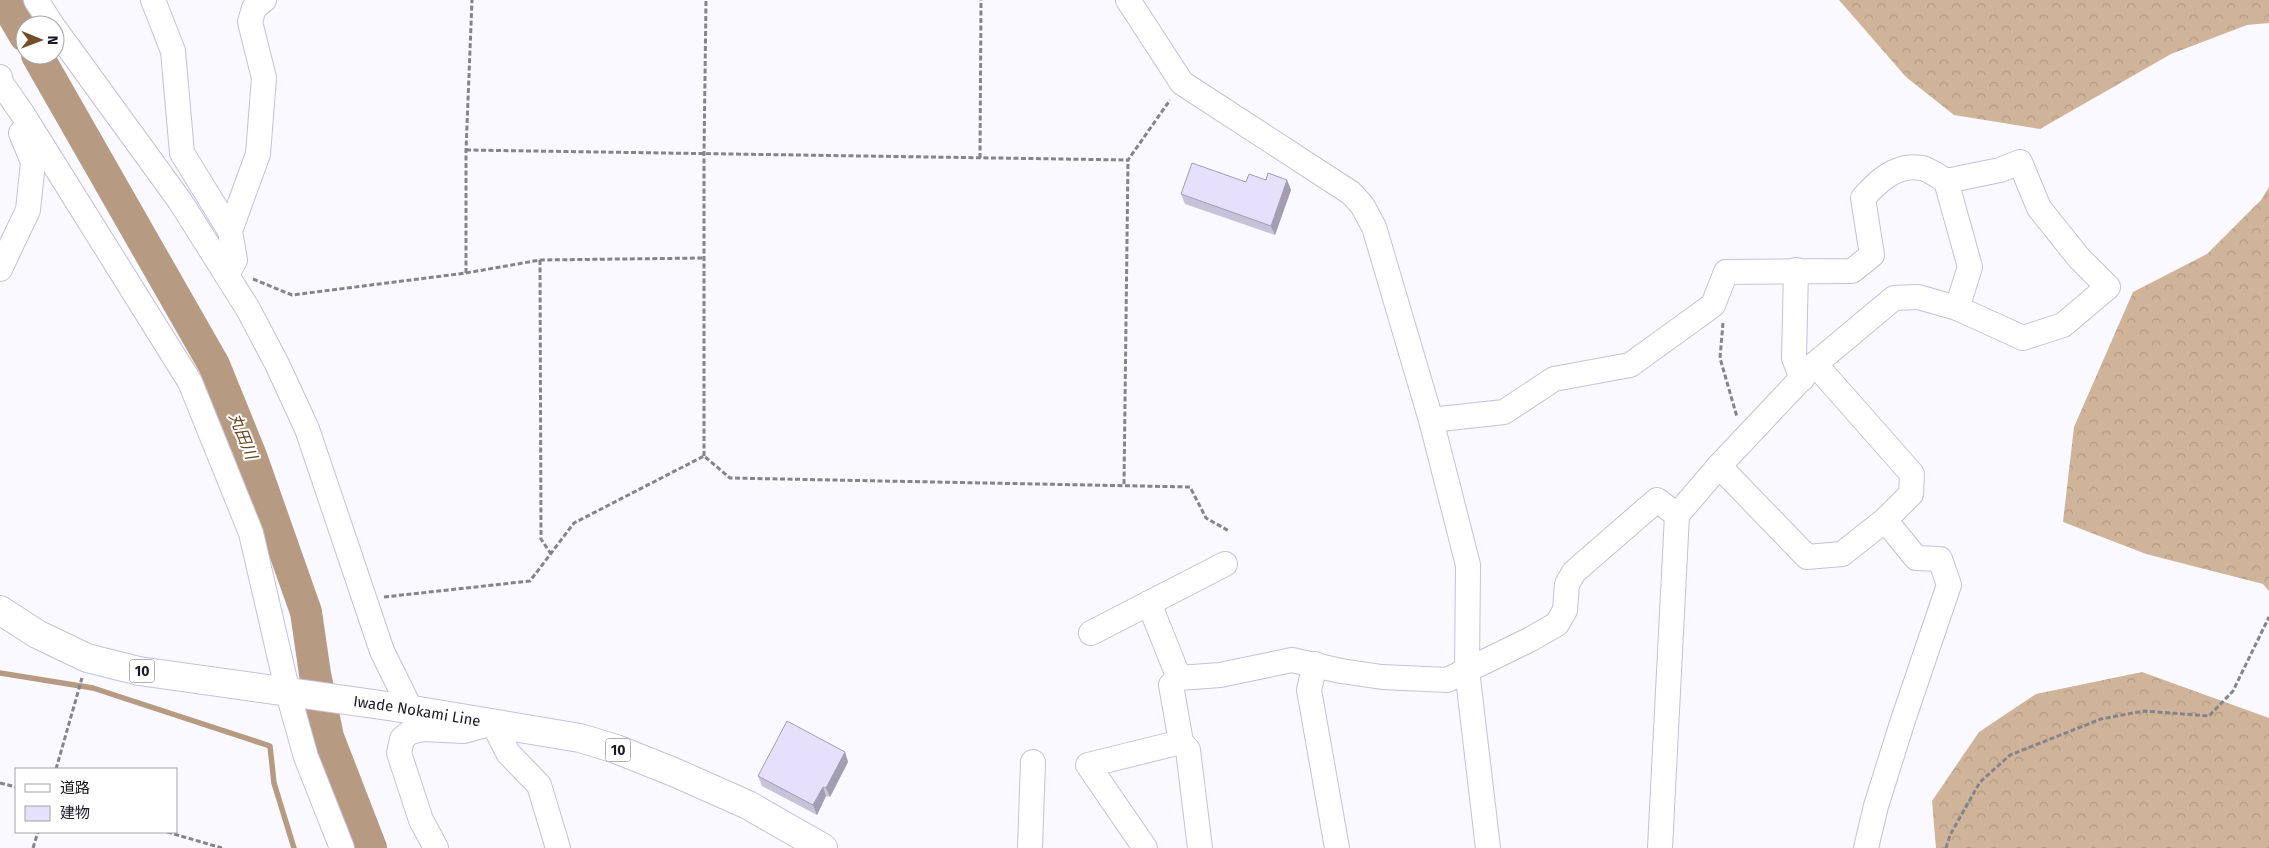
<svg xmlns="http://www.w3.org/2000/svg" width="2269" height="848" viewBox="0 0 2269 848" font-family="'Fira Sans','Noto Sans JP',sans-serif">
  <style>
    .forest { fill: url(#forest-crowns) }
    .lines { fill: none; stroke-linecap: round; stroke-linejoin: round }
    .stream { stroke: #b69b82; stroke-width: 5.5 }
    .river { stroke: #b69b82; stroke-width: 32 }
    .minor-casing { stroke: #c6bfdc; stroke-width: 26 }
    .major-casing { stroke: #c6bfdc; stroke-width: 30 }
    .path { stroke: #85848c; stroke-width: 3; stroke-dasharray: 5 2.5; stroke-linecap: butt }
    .minor { stroke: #fff; stroke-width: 24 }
    .major { stroke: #fff; stroke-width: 28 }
    .wall { fill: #c7c1d9 }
    .shaded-wall { fill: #a29db0 }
    .building { fill: #e7e0fc; stroke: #a29db0 }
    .labels { text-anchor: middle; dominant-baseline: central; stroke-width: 4; stroke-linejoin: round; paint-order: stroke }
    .shield { fill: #fff; stroke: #5f5e65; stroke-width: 1 }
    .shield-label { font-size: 14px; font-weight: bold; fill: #1b1923 }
    .street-label { font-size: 15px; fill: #1b1923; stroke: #fff }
    .water-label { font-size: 16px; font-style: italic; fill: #6c451b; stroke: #fff }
  </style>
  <defs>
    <pattern id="forest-crowns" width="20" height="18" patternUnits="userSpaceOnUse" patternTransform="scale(1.25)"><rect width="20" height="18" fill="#d0b49a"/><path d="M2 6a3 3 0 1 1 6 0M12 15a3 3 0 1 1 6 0" fill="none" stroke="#b29a84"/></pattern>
  </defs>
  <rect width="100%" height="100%" fill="#faf9ff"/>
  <g class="forest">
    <polygon points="1839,0 2269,0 2269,23 2247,25 2171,54 2040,129 1954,115 1906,77"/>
    <polygon points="2269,187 2269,591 2263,584 2146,554 2063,522 2074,427 2133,292 2207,254 2261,200"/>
    <polygon points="2142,672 2269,718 2269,848 1936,848 1932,801 1979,732 2036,694"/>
  </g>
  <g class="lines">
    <polyline class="stream" points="0,673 93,688 270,746 274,783 294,848"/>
    <g class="river">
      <polyline points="4,0 25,36"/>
      <polyline points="37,55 214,365 251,456 306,612 315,674 328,737 371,848"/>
    </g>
    <defs>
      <g id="minor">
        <polyline points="36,0 52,25"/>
        <polyline points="153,0 173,51 182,153 230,231"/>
        <polyline points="1128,0 1182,83 1351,193 1362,205 1374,227 1431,420 1468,565 1467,670 1488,848"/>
        <polyline points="55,29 180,201 248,309 277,364 307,429 382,651 411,710"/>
        <polyline points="0,77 1,83 22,113 190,382 251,533 288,693 306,757 342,848"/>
        <polyline points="1946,181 2000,170 2020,162 2039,208 2079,258 2108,287 2063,325 2023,338 1957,308"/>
        <polyline points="0,269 28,210 33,162 21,133"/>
        <polyline points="1796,270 1794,358 1802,379"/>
        <polyline points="227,275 235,260 230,231 258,154 264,78 250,22 254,8 264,0"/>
        <path d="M 1431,420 L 1504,412 L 1554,379 L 1630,365 L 1713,305 L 1726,272 L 1852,271 L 1872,255 L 1863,198 C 1877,182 1897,163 1921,168 C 1929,169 1939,177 1946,181 L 1970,267 L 1957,308 L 1918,297 L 1894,298 L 1815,364 L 1719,466 L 1677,515 L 1660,848"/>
        <polyline points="1719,466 1807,557 1842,554 1885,520 1911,494 1912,474 1815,364"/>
        <polyline points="1149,603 1179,678"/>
        <polyline points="1091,633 1225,564"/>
        <polyline points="1315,664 1309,690 1337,848"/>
        <polyline points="436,848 421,820 399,753 402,739 410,732 423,729 464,731 493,723 508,753 539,785 558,848"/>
        <polyline points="1030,848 1033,762"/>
        <polyline points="1145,848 1088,765 1181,742"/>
        <polyline points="1200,848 1188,750 1181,742 1171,685 1179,678 1220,675 1292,660 1341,671 1382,677 1447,680 1531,639 1557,624 1565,610 1567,584 1574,572 1657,500 1677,515"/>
        <polyline points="1866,848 1876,806 1903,720 1949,585 1940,559 1916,558 1885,520"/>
      </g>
      <g id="major">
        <path id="s1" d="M 0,610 L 37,634 L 87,658 L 139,671 L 395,707 L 580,738 L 616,749 L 676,773 L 748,805 L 823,848"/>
      </g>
    </defs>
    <use href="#minor" class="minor-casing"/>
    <use href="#major" class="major-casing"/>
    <g class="path">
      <polyline points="466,150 1128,160 1170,100"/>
      <polyline points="980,158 981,0"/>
      <polyline points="540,260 541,539 551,554"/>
      <polyline points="466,273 466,150 472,0"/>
      <polyline points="253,279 292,295 466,273 540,260 704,258"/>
      <polyline points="1723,323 1720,358 1737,417"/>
      <polyline points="704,456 704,154 706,0"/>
      <polyline points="1124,484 1128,160"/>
      <polyline points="384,597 530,581 574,523 704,456 730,478 1190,487 1206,518 1229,531"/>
      <polyline points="56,769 82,678"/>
      <polyline points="0,783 16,787"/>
      <polyline points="167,832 222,848"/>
      <polyline points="33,848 38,832"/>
      <polyline points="1946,848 1950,835 1980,782 2010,755 2101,719 2144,711 2209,716 2233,691 2269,617"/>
    </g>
    <use href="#minor" class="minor"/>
    <use href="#major" class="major"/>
  </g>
  <g class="wall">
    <polygon points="1287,180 1291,190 1275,235 1185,204 1181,194 1246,182"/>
    <polygon points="845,752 848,762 830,797 826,796 817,815 762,786 758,776"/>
  </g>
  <g class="shaded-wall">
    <polygon points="1287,180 1291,190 1275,235 1271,226"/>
    <polygon points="845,752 848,762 830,797 826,788"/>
    <polygon points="823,787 826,796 817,815 813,805"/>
  </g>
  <g class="building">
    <polygon points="1192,163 1246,182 1249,174 1266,180 1268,173 1287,180 1271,226 1181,194"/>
    <polygon points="787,721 845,752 826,788 823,787 813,805 758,776"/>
  </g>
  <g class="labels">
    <g class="shield">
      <rect x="129.5" y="659.5" width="25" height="23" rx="4"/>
      <rect x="605.5" y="738.5" width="25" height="23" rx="4"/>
    </g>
    <g class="shield-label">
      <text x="142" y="671">10</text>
      <text x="618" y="750">10</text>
    </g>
    <g class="street-label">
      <text stroke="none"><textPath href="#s1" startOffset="434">Iwade Nokami Line</textPath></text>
    </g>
    <g class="water-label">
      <text transform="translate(243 436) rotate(68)">丸田川</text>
    </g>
  </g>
  <rect x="15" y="768" width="162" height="65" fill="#ffffff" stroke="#a4a3a7"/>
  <rect x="25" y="784" width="25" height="8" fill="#ffffff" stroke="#a4a3a7"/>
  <text x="60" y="793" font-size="15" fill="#1b1923">道路</text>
  <rect x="25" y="806" width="25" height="15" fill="#e7e0fc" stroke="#a4a3a7"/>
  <text x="60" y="818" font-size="15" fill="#1b1923">建物</text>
  <g transform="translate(40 40) rotate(91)"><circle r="24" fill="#ffffff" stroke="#a4a3a7"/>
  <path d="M0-4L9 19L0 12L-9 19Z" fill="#734e29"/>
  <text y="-8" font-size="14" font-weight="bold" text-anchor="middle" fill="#1b1923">N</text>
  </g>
</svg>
